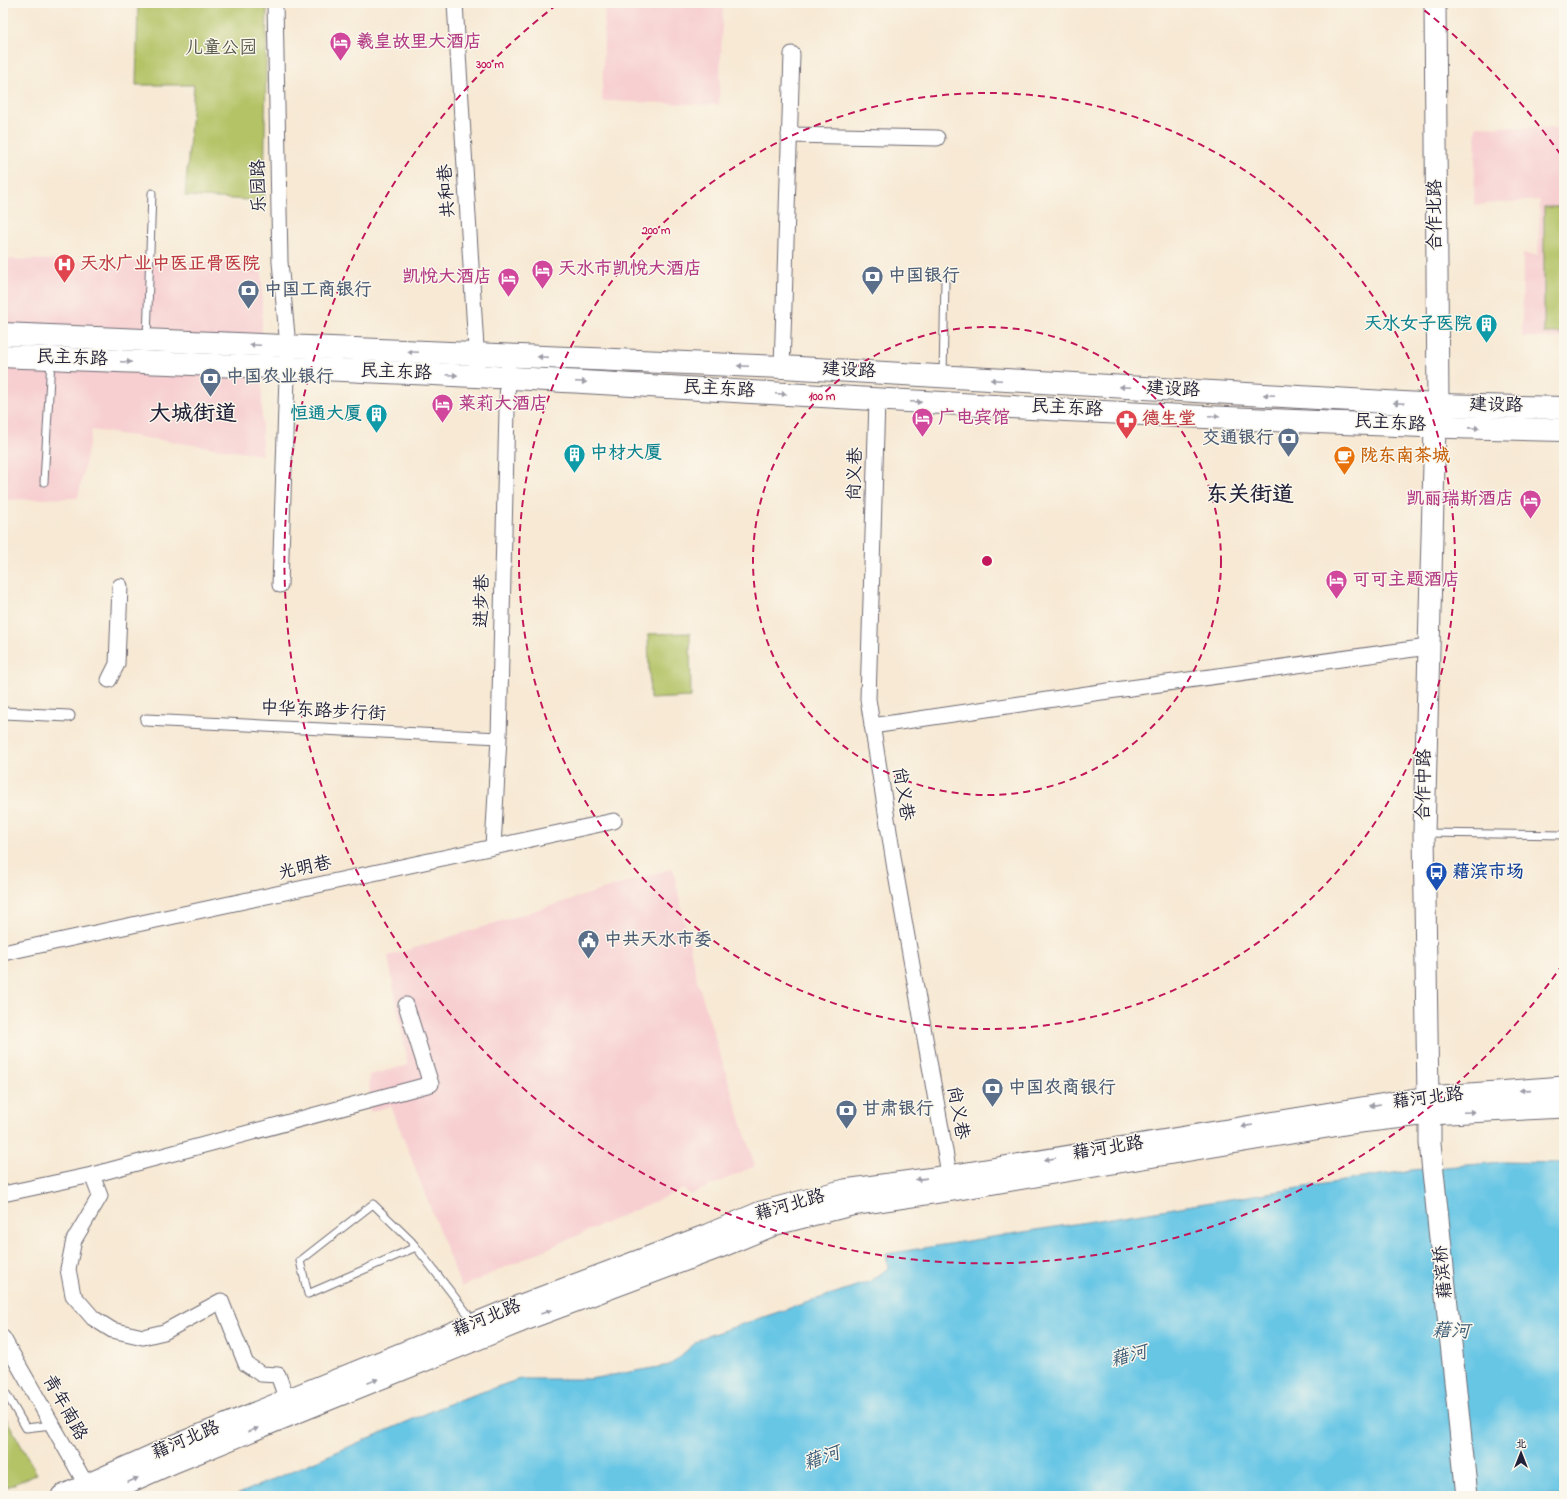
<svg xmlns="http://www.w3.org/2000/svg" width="1567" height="1499" viewBox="0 0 1567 1499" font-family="'Indie Flower','LXGW WenKai TC',sans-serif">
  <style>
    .built { fill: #f7cfd1 }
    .green { fill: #b4c366; stroke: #6b7250 }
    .water { fill: #67c6e5; stroke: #447490 }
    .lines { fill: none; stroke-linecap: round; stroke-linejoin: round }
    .service-casing { stroke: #6d6871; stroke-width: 9 }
    .pedestrian-casing { stroke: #6d6871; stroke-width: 13 }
    .minor-casing { stroke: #6d6871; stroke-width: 17 }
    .secondary-casing { stroke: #6d6871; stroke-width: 23 }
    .primary-casing { stroke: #6d6871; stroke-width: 24 }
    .service { stroke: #fff; stroke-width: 7 }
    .pedestrian { stroke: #fff; stroke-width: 11 }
    .minor { stroke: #fff; stroke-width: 15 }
    .secondary { stroke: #fff; stroke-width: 21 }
    .primary { stroke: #fff; stroke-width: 22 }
    .oneway { fill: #9c9ca7 }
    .ring { fill: none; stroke: #c2185b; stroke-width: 2; stroke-dasharray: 7 5 }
    .labels { text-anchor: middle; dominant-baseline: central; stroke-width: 3; stroke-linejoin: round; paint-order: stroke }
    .hotel-label { font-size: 18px; font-weight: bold; fill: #b23c85; stroke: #fbf7ec; text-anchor: start }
    .park-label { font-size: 18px; fill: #555a4a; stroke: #fbf7ec }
    .street-label { font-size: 18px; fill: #22223b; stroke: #fbf7ec }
    .health-label { font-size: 18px; font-weight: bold; fill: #be3a42; stroke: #fbf7ec; text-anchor: start }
    .service-label { font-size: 18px; font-weight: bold; fill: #4e5e75; stroke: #fbf7ec; text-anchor: start }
    .culture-label { font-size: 18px; font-weight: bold; fill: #0d838f; stroke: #fbf7ec; text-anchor: end }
    .food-label { font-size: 18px; font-weight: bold; fill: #c56008; stroke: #fbf7ec; text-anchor: start }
    .transit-label { font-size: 18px; font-weight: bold; fill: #164399; stroke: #fbf7ec; text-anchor: start }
    .water-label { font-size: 19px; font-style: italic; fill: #3a5b76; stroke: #fbf7ec }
    .district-label { font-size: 22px; font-weight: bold; fill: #22223b; stroke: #fbf7ec }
    .centre { fill: #c2185b; stroke: #fbf7ec; stroke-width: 2 }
    .ring-label { font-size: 12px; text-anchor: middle; font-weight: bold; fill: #c2185b; stroke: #fbf7ec; stroke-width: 3; stroke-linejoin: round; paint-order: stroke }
  </style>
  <rect width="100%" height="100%" fill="#fbf7ec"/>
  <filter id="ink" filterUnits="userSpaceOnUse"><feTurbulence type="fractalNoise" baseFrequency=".025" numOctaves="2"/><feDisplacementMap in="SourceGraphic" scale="8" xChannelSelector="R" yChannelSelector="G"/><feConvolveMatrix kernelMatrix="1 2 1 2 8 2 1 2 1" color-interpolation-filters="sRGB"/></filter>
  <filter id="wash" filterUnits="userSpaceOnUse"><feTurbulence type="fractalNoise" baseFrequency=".012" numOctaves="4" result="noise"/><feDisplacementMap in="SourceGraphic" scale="16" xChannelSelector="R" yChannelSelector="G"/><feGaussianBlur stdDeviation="0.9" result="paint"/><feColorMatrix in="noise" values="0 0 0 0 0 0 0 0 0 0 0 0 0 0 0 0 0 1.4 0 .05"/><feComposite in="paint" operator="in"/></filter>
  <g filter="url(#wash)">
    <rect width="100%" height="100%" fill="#f7e9d4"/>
    <g class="built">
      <polygon points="605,3 723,3 719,105 602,101"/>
      <polygon points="1476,126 1564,128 1564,338 1522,337 1523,254 1538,255 1540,200 1474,205"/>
      <polygon points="3,259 262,264 262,455 92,430 78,498 3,500"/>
      <polygon points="673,868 697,980 755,1166 690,1195 683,1189 461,1287 391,1106 370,1112 369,1075 408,1065 388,956"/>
    </g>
    <g class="green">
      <polygon points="138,3 267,3 264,201 185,196 194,85 136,85"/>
      <rect x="1544" y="207" width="20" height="126"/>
      <polygon points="690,633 691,697 650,699 648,634"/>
      <polygon points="3,1413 37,1474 3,1489"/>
    </g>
    <polygon class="water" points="1502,1162 1564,1163 1564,1496 234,1496 453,1402 520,1379 590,1379 670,1365 701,1338 871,1281 888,1268 886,1254 1412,1170"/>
  </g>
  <g filter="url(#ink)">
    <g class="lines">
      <defs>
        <g id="service">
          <polyline points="147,338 152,193"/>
          <polyline points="943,375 945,281"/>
          <polyline points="44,482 51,360"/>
          <polyline points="1426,833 1564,835"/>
          <polyline points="416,1247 308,1294 300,1261 373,1204 411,1241 416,1247 474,1322"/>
          <polyline points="3,1388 26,1428 52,1425"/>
        </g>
        <g id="pedestrian">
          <polyline points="3,713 69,716"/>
          <polyline points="146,720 499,738"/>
        </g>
        <g id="minor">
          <polyline points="275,3 280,262 288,346 280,585"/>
          <polyline points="455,3 477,364"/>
          <polyline points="789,135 937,138"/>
          <polyline points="782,367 792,54"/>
          <polyline points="877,400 868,699 895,869 951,1185"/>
          <polyline points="109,680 117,664 120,586"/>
          <polyline points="872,726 1094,693 1428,647"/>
          <polyline points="493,847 499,738 508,369"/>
          <polyline points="3,953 614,821"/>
          <polyline points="3,1194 92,1175"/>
          <polyline points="3,1338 91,1493"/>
          <polyline points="287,1400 278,1375 261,1374 246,1364 221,1301 164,1332 143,1337 112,1330 93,1318 73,1295 68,1269 74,1240 100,1196 92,1175 431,1084 406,1005"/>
        </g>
        <g id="secondary">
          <polyline points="1435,3 1438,405 1435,427 1424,833 1428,1097 1430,1114 1430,1143 1467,1496"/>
          <polyline points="102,1494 177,1461 522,1321 720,1247 776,1224 851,1205 952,1190 1351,1123 1430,1114 1564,1107"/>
          <polyline points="62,1496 171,1447 516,1307 707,1235 761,1212 845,1190 949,1176 1428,1097 1564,1087"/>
        </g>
        <g id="primary">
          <polyline points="3,334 782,367 1438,405 1564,408"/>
          <path d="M 3,356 C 173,364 343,369 513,378 C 863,398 1213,422 1564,430"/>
        </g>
      </defs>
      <use href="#service" class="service-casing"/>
      <use href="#pedestrian" class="pedestrian-casing"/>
      <use href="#minor" class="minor-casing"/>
      <use href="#secondary" class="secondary-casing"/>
      <use href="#primary" class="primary-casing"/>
      <use href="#service" class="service"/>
      <use href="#pedestrian" class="pedestrian"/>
      <use href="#minor" class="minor"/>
      <use href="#secondary" class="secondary"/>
      <use href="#primary" class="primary"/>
    </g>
    <defs><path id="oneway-solid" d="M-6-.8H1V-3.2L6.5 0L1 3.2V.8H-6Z"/></defs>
    <g class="oneway">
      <use href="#oneway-solid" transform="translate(255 345) rotate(-178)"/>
      <use href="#oneway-solid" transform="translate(413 352) rotate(-178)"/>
      <use href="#oneway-solid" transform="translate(543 357) rotate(-178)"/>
      <use href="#oneway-solid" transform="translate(126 362) rotate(2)"/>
      <use href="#oneway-solid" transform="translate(743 366) rotate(-178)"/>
      <use href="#oneway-solid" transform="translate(452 375) rotate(2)"/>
      <use href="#oneway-solid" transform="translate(996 380) rotate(-177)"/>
      <use href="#oneway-solid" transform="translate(581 382) rotate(3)"/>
      <use href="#oneway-solid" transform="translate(1125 387) rotate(-177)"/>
      <use href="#oneway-solid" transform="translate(781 394) rotate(3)"/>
      <use href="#oneway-solid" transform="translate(1269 395) rotate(-177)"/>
      <use href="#oneway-solid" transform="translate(916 402) rotate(3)"/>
      <use href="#oneway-solid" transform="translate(1399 403) rotate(-177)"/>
      <use href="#oneway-solid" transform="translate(1214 416) rotate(3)"/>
      <use href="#oneway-solid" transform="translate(1474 428) rotate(1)"/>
      <use href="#oneway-solid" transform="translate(1525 1090) rotate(176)"/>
      <use href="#oneway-solid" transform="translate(1375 1105) rotate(171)"/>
      <use href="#oneway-solid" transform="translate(1469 1112) rotate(-3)"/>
      <use href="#oneway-solid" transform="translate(1247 1126) rotate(171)"/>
      <use href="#oneway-solid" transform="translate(1050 1159) rotate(171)"/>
      <use href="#oneway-solid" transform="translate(921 1179) rotate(172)"/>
      <use href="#oneway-solid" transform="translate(546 1312) rotate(-20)"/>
      <use href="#oneway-solid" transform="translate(373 1381) rotate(-22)"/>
      <use href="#oneway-solid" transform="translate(253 1430) rotate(-22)"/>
      <use href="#oneway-solid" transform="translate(133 1480) rotate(-24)"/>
    </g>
  </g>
  <g class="ring">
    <circle cx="987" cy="561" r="234"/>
    <circle cx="987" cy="561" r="468"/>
    <path d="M1563 964A703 703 0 1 1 559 3M1415 3A703 703 0 0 1 1563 158"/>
  </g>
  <defs>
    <symbol id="hotel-pin" viewBox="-11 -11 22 30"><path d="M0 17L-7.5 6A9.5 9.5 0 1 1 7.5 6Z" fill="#d1479c" stroke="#fbf7ec"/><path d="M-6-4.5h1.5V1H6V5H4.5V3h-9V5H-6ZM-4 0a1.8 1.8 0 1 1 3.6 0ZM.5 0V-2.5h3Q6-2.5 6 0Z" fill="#fff"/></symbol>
    <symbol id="hospital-pin" viewBox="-11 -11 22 30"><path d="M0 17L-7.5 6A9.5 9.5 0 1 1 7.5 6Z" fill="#e0444e" stroke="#fbf7ec"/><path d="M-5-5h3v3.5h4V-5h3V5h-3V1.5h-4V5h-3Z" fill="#fff"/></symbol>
    <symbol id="bank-pin" viewBox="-11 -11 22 30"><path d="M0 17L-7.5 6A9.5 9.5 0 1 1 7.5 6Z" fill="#5c6f8a" stroke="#fbf7ec"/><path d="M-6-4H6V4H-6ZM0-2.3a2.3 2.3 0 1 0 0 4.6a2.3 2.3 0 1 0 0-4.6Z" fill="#fff"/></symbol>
    <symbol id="building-pin" viewBox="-11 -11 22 30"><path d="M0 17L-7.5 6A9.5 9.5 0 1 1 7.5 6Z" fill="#0f9aa8" stroke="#fbf7ec"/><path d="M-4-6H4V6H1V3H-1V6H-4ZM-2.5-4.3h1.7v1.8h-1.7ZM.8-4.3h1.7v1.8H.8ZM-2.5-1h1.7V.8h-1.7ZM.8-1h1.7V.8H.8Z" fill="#fff"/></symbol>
    <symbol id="pharmacy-pin" viewBox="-11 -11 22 30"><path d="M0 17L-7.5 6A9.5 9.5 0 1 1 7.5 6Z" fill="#e0444e" stroke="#fbf7ec"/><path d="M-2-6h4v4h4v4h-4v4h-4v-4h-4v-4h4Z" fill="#fff"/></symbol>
    <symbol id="cafe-pin" viewBox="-11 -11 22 30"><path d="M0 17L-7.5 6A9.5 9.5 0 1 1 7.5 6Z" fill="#e8710a" stroke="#fbf7ec"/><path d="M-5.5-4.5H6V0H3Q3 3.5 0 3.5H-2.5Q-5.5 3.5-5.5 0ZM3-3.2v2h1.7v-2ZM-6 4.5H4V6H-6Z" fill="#fff"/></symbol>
    <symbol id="bus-pin" viewBox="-11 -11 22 30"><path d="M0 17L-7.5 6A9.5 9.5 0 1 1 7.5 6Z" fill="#1a4fb4" stroke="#fbf7ec"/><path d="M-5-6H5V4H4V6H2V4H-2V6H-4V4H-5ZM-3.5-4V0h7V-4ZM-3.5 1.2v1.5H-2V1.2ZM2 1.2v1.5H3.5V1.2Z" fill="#fff"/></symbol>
    <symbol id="civic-pin" viewBox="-11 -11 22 30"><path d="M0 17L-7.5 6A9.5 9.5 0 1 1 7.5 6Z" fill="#5c6f8a" stroke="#fbf7ec"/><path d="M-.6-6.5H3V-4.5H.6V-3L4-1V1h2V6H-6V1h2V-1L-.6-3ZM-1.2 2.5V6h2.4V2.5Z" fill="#fff"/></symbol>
  </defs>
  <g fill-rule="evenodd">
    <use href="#hotel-pin" x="328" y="30" width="25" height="34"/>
    <use href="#hospital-pin" x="52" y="252" width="25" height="34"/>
    <use href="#hotel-pin" x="530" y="258" width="25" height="34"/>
    <use href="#bank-pin" x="860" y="264" width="25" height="34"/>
    <use href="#hotel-pin" x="496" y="266" width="25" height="34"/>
    <use href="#bank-pin" x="236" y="278" width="25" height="34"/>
    <use href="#building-pin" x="1474" y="312" width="25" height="34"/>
    <use href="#bank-pin" x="198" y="366" width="25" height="34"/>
    <use href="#hotel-pin" x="430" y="392" width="25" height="34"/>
    <use href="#building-pin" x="364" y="402" width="25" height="34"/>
    <use href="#hotel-pin" x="910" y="406" width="25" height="34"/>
    <use href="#pharmacy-pin" x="1114" y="408" width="25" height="34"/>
    <use href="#bank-pin" x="1276" y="426" width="25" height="34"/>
    <use href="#building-pin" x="562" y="442" width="25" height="34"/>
    <use href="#cafe-pin" x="1332" y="444" width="25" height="34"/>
    <use href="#hotel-pin" x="1518" y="488" width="25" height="34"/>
    <use href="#hotel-pin" x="1324" y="568" width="25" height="34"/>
    <use href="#bus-pin" x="1424" y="860" width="25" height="34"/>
    <use href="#civic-pin" x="576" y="928" width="25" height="34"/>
    <use href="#bank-pin" x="980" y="1076" width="25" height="34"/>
    <use href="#bank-pin" x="834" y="1098" width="25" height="34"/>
  </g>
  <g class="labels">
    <g class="hotel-label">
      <text x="356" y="43">羲皇故里大酒店</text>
      <text x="558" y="270">天水市凯悦大酒店</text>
      <text x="492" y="278" text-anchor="end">凯悦大酒店</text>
      <text x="458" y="405">莱莉大酒店</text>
      <text x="938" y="419">广电宾馆</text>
      <text x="1514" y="500" text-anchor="end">凯丽瑞斯酒店</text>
      <text x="1352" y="581">可可主题酒店</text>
    </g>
    <g class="park-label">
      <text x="221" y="49">儿童公园</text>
    </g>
    <g class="street-label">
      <text transform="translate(260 186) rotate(-91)">乐园路</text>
      <text transform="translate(448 191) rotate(-94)">共和巷</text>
      <text transform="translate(1436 215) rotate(-90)">合作北路</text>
      <text transform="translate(72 359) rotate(2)">民主东路</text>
      <text transform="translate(849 371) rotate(3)">建设路</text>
      <text transform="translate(396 373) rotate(2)">民主东路</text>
      <text transform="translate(719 390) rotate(3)">民主东路</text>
      <text transform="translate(1173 390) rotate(3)">建设路</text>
      <text transform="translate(1496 406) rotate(1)">建设路</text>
      <text transform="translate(1067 409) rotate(3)">民主东路</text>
      <text transform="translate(1390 424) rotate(3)">民主东路</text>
      <text transform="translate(856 474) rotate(-88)">尚义巷</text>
      <text transform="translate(483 601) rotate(-89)">进步巷</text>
      <text transform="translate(323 712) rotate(3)">中华东路步行街</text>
      <text transform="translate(1425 785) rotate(-89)">合作中路</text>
      <text transform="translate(902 794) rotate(81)">尚义巷</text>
      <text transform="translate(305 869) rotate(-12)">光明巷</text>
      <text transform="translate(1428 1099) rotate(-7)">藉河北路</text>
      <text transform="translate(957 1113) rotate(80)">尚义巷</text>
      <text transform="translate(1108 1149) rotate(-9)">藉河北路</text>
      <text transform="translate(790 1206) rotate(-16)">藉河北路</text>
      <text transform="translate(1444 1272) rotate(-96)">藉滨桥</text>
      <text transform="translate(487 1319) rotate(-22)">藉河北路</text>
      <text transform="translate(64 1408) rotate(61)">青年南路</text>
      <text transform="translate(186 1441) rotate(-23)">藉河北路</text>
    </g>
    <g class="health-label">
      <text x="80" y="265">天水广业中医正骨医院</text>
      <text x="1142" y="420">德生堂</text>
    </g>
    <g class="service-label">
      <text x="888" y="277">中国银行</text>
      <text x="264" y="291">中国工商银行</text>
      <text x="226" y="378">中国农业银行</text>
      <text x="1274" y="439" text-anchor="end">交通银行</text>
      <text x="604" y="941">中共天水市委</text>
      <text x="1008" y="1089">中国农商银行</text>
      <text x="862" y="1110">甘肃银行</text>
    </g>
    <g class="culture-label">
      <text x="1472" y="325">天水女子医院</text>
      <text x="362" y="415">恒通大厦</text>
      <text x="590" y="454" text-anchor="start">中材大厦</text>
    </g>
    <g class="food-label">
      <text x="1360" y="457">陇东南茶城</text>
    </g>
    <g class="transit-label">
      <text x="1452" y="873">藉滨市场</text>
    </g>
    <g class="water-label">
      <text transform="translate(1451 1332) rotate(2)">藉河</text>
      <text transform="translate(1129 1357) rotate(-14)">藉河</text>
      <text transform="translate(822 1459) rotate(-19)">藉河</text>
    </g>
    <g class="district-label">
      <text x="193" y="415">大城街道</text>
      <text x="1250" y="496">东关街道</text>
    </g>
  </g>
  <circle cx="987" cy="561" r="6" class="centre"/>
  <g class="ring-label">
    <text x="490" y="68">300 m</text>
    <text x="656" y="234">200 m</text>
    <text x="822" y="400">100 m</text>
  </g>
  <rect width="1567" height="1499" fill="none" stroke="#fbf7ec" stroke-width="16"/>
  <g transform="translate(1521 1453)" stroke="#fbf7ec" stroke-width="3" paint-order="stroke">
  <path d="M0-3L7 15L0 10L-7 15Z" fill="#22223b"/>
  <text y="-6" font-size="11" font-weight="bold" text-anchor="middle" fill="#22223b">北</text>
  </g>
</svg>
